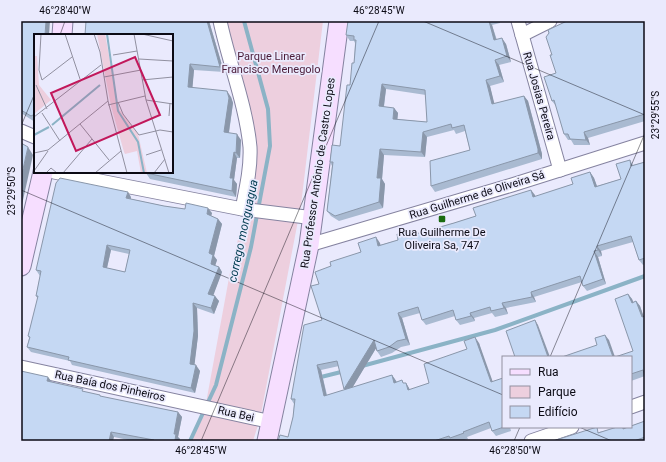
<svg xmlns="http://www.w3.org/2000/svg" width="666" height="462" viewBox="0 0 666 462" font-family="Roboto,sans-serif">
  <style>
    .green { fill: #edcfde }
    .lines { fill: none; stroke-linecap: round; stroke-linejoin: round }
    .stream { stroke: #8bb3c6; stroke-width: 4 }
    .street-casing { stroke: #8583a0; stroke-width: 15 }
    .secondary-casing { stroke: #8583a0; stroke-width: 21 }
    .street { stroke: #fff; stroke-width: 13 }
    .secondary { stroke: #f6deff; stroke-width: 19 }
    .wall { fill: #a9bad1; fill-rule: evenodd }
    .shaded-wall { fill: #8a97aa }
    .building { fill: #c5d8f3; stroke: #8a97aa; fill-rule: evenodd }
    .ticks { fill: none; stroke: #0b0a14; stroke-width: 1; stroke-opacity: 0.45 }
    .poi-dot { fill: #1a6b0f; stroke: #eaeafd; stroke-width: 1.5 }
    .labels { text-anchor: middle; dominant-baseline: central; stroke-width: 3.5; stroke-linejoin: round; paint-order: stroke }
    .park-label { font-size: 11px; fill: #4b1c38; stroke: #eaeafd }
    .street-label { font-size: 11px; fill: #0b0a14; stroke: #eaeafd }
    .poi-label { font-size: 11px; fill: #0b0a14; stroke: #eaeafd }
    .water-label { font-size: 12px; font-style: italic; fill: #033d52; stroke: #eaeafd }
    .inset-river { fill: none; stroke: #8bb3c6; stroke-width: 2 }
    .inset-road { fill: none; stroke: #9190a0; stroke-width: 1 }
    .view { fill: #c2185b; fill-opacity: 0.15; stroke: #c2185b; stroke-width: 2 }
    .inset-edge { fill: none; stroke: #0b0a14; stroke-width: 2 }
    .neatline { fill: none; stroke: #0b0a14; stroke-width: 1.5 }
    .ticks-label { font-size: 10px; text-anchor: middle; fill: #0b0a14 }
  </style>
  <rect width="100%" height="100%" fill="#eaeafd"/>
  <polygon class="green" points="218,21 323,21 301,205 260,419 253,441 191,441 206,403 231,267 244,216 252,161"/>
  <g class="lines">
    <g class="stream">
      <polyline points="362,366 495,330 645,276"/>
      <polyline points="317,378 345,371"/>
      <polyline points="190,441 216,385 251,247 270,146 268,109 244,21"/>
    </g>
    <defs>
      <g id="street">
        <path d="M 220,21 C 229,63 246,105 250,147 C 251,168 246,189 242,209"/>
        <polyline points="518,21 560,170"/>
        <polyline points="522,35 550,21"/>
        <polyline points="21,131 35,137"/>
        <polyline points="54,172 242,209 314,218"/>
        <polyline points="309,245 512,185 645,143"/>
        <polyline points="21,367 272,422"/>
        <polyline points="631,407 645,402"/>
        <polyline points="531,441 572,427"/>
      </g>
      <g id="secondary">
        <polyline points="62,35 63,21"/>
        <polyline points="21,266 43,172"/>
        <polyline points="267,441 309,245 339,21"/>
      </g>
    </defs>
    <use href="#street" class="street-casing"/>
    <use href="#secondary" class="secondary-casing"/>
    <use href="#street" class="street"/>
    <use href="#secondary" class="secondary"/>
  </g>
  <g class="wall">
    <polygon points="21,21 35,35 35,122 21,113"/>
    <polygon points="86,21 209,21 224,72 194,70 192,88 231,97 233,103 229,133 241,140 240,158 237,158 234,180 237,184 236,197 150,179 146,173 172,172"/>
    <path d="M 348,21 L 500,21 L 500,23 L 492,25 L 497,40 L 506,44 L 511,62 L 499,65 L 504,82 L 490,86 L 494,104 L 524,96 L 528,101 L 542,154 L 542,159 L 435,192 L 431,186 L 470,150 L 465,131 L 456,134 L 454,130 L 427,137 L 425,157 L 384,155 L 382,179 L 385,184 L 383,208 L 339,221 L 331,216 L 327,211 L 332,166 L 330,162 L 340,146 L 354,63 L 355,43 L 354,41 L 350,41 L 346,35 ZM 386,89 L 426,95 L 427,122 L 397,119 L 398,113 L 394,108 L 384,107 Z"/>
    <polygon points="645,21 645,121 588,138 590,145 574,145 571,140 568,140 564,134 556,106 552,101 556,73"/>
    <path d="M 630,160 L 633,165 L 645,162 L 645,264 L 643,265 L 639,260 L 633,242 L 601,251 L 602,256 L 598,257 L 606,284 L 587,291 L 583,286 L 582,282 L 534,297 L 536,302 L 506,308 L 508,314 L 495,317 L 492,313 L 474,318 L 475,321 L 460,325 L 456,320 L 455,316 L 426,325 L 422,320 L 420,313 L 402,318 L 410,345 L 401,347 L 392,353 L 381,357 L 377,351 L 376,348 L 352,388 L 392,375 L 397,382 L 404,383 L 406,383 L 410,390 L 429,383 L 467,349 L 479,343 L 503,427 L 510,427 L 511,431 L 496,436 L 492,431 L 491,428 L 467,437 L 468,439 L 461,441 L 278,441 L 288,437 L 293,417 L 294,404 L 291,399 L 322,320 L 319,284 L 331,266 L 380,243 L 380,245 L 398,240 L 405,237 L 454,223 L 476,216 L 535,195 L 535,197 L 573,184 L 590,172 L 594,178 L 597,186 L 621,179 ZM 339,366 L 345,390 L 327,395 L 321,370 Z"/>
    <path d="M 131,197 L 131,199 L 164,206 L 212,213 L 211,216 L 218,219 L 222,224 L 214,256 L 217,260 L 215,266 L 219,267 L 222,272 L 213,295 L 219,301 L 214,314 L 197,308 L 198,336 L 194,365 L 200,371 L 195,393 L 72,365 L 70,361 L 31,352 L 27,347 L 29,338 L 28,336 L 38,299 L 36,296 L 40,276 L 36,270 ZM 111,250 L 129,254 L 125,272 L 107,268 Z"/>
    <polygon points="628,294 632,299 633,302 636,301 640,306 643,316 645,376 631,381 631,357 633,351"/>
    <polygon points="52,382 102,397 178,412 182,417 178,437 180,439 179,441 133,441 114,437 21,441"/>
    <polygon points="645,421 645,441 556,441 623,427 624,428"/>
  </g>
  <g class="shaded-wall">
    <polygon points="46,21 50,21 49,35 45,35"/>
    <polygon points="207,21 209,21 224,72 220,67"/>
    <polygon points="489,21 492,25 498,46 494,40"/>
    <polygon points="502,38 506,44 511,62 507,56"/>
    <polygon points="495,60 499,65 504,82 500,76"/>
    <polygon points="190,64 194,70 192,93 188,87"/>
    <polygon points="486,80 490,86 496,110 492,104"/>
    <polygon points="382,84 386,89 383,112 379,106"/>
    <polygon points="227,91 231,97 233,103 228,138 224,132"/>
    <polygon points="524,96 528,101 542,154 542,159 538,153"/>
    <polygon points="394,108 398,113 397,124 393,119"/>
    <polygon points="423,132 427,137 425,157 421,152"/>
    <polygon points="584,132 588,138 590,145 586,140"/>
    <polygon points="237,134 241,140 240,158 236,153"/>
    <polygon points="28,147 33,155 21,209 21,178"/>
    <polygon points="380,149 384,155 382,179 385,184 383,208 379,202 377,178"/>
    <polygon points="234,152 237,158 234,180 237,184 236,197 232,191 230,178"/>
    <polygon points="590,172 594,178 599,192 595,187"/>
    <polygon points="531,190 535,195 537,203 533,197"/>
    <polygon points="128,192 131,197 130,203 126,198"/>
    <polygon points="208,208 212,213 210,220 207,214"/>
    <polygon points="218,219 222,224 214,256 217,260 214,269 211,264 209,253"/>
    <polygon points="376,237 380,243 382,251 378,246"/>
    <polygon points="107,245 111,250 106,272 103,267"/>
    <polygon points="597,246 601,251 602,256 598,250"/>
    <polygon points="594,251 598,257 606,284 603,279"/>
    <polygon points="219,267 222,272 212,299 208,294"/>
    <polygon points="531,292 534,297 536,302 532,297"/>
    <polygon points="628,294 632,299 636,308 632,303"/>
    <polygon points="215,296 219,301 214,314 211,308"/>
    <polygon points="636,301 640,306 645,320 642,317"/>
    <polygon points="193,303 197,308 198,336 194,369 190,364"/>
    <polygon points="502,303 506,308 508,314 504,308"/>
    <polygon points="398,313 402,318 410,345 406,339"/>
    <polygon points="470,313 474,318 475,321 471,316"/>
    <polygon points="535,320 538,325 550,357 548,357"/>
    <polygon points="605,335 609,340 615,357 613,357"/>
    <polygon points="475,337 479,343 495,388 491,382"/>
    <polygon points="374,340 378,345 348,395 344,389"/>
    <polygon points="196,365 200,371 195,393 191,388"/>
    <polygon points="317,365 321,370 328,402 324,396"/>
    <polygon points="392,375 396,381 398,388 394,383"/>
    <polygon points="48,377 52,382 47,381"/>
    <polygon points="406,383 409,388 412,396 408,390"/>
    <polygon points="178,412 182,417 178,437 180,439 179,441 175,441 174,434"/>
    <polygon points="111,432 114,437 113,441 109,441"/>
  </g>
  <g class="building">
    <polygon points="21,21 46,21 45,35 35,35 35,114 31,116 21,110"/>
    <polygon points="86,21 207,21 220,67 190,64 188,87 227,91 229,98 224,132 237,134 236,153 234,152 230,178 233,178 232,191 146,173 146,172 172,172 172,35 85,35"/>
    <path d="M 348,21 L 489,21 L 494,40 L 502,38 L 507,56 L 495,60 L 500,76 L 486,80 L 492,104 L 524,96 L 538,149 L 538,153 L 431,186 L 430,161 L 470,150 L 464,125 L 452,128 L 451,124 L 423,132 L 421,152 L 380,149 L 377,178 L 381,178 L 379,202 L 335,216 L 327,211 L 333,162 L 330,162 L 332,145 L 340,146 L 347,85 L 350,85 L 352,63 L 354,63 L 356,40 L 354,40 L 354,36 L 346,35 ZM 382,84 L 425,90 L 427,122 L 393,119 L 394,108 L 379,106 Z"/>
    <polygon points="567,21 645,21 645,114 584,132 586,140 570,139 568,134 564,134 554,100 552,101 544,77 556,73 550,55 552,55 546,37 549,33 548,30"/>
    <polygon points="21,143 28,147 21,178"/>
    <polygon points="630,160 631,166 645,162 645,258 639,260 631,236 597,246 598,250 594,251 603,279 583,286 580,276 531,292 532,297 502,303 504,308 491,311 490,307 470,313 471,316 456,320 453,310 422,320 418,307 398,313 406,339 397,341 389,347 377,351 374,340 344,389 337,361 317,365 324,396 392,375 394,383 402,380 403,383 406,383 408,390 429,383 424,364 467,349 464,341 475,337 491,382 503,378 503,427 504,427 492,431 489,422 463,432 464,433 450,438 449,436 434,441 278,441 280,435 288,437 293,417 295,399 291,399 304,325 322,320 311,286 319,284 315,272 331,266 330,262 361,252 358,243 376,237 378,246 398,240 397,234 405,237 454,223 476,216 473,208 531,190 533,197 573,184 571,178 590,172 595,187 621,179 616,164"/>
    <path d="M 60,178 L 128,192 L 126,198 L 164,206 L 185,209 L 186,203 L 208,208 L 207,214 L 218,219 L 209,253 L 213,255 L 211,264 L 219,267 L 208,294 L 215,296 L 211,308 L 193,303 L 194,331 L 190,364 L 196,365 L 191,388 L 68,360 L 69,357 L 27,347 L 30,337 L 28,336 L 38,296 L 36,296 L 41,271 L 36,270 L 56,183 ZM 107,245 L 130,250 L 125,272 L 103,267 Z"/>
    <polygon points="628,294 632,303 636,301 642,317 645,316 645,376 643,370 631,374 631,357 615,357 633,351 615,299"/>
    <polygon points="535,320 548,357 515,357 506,331"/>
    <polygon points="605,335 613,357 562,357 597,345 595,338"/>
    <polygon points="21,371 48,377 47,381 83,389 82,391 100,395 100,396 178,412 174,434 176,434 175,440 179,441 154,441 154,440 111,432 109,441 21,441"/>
    <polygon points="645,421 645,437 634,441 556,441 556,440 597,427 598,433 617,427 623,427 623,429 628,427 631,427 631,426"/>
  </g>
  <path class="ticks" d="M 423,21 L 645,115M 60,35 L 65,21M 21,126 L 35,93M 21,190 L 503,395M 550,357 L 645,133M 579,427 L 612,441M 201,441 L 379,21M 514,441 L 520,427"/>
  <rect class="poi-dot" x="438" y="215" width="8" height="8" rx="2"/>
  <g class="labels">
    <g class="park-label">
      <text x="271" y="56">Parque Linear<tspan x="271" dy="13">Francisco Menegolo</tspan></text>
    </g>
    <g class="street-label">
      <text transform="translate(539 96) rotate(74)">Rua Josias Pereira</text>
      <text transform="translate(318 173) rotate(-82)">Rua Professor Antônio de Castro Lopes</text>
      <text transform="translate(477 195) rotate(-17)">Rua Guilherme de Oliveira Sá</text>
      <text transform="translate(110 386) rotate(12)">Rua Baía dos Pinheiros</text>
      <text transform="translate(236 414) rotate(13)">Rua Bei</text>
    </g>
    <g class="poi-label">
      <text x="442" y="232">Rua Guilherme De<tspan x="442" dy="13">Oliveira Sa, 747</tspan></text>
    </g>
    <g class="water-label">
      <text transform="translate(243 231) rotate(-78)">corrego monguagua</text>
    </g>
  </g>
  <g transform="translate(34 34)">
    <rect width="139" height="139" fill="#eaeafd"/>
    <path d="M 63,0 L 71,0 L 85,75 L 104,100 L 113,139 L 107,139 L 103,117 L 91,120 L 90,118 L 77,72 ZM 0,22 L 3,22 L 5,51 L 17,66 L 0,80 Z" fill="#edcfde"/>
    <path class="inset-river" d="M 73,0 L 84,77 L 104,108 L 110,139M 18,91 L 66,51M 0,101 L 15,93"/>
    <path class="inset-road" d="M 7,0 L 5,36 L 8,46 L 38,23M 31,0 L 46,45M 60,0 L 66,18 L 74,67 L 93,139M 100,0 L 112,66 L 135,139M 108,0 L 139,7M 79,21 L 103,17M 105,25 L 139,27M 70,43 L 107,36M 108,46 L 139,43M 2,51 L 13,75M 112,66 L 139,70M 84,68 L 89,80 L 105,101 L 126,96 L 139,98M 74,71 L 111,62M 8,79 L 26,107M 135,82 L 136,69M 0,83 L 67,31M 46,90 L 75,126M 0,119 L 14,116 L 74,67M 112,121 L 127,116M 0,137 L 14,117M 12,139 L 17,134 L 23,139M 29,139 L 58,105M 61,139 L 87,117M 120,139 L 131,125"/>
    <path class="view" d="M 101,23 L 126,81 L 42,117 L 17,59 Z"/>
    <rect width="139" height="139" class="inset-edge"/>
  </g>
  <rect width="666" height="462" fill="none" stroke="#eaeafd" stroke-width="44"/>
  <rect x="502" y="356" width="130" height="72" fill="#eaeafd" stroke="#9190a0"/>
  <rect x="510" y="369" width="20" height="6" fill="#f6deff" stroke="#9190a0"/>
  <text x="538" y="376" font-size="12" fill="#0b0a14">Rua</text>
  <rect x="510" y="386" width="20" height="12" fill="#edcfde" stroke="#9190a0"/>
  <text x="538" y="396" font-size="12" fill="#0b0a14">Parque</text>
  <rect x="510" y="406" width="20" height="12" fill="#c5d8f3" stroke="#9190a0"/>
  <text x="538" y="416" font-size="12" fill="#0b0a14">Edifício</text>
  <rect x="22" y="22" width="622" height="418" class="neatline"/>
  <g class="ticks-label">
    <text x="65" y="14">46°28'40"W</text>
    <text x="379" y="14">46°28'45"W</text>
    <text transform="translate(655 115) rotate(-90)" y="4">23°29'55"S</text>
    <text transform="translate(11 191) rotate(-90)" y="4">23°29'50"S</text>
    <text x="201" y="454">46°28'45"W</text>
    <text x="515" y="454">46°28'50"W</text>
  </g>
</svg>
